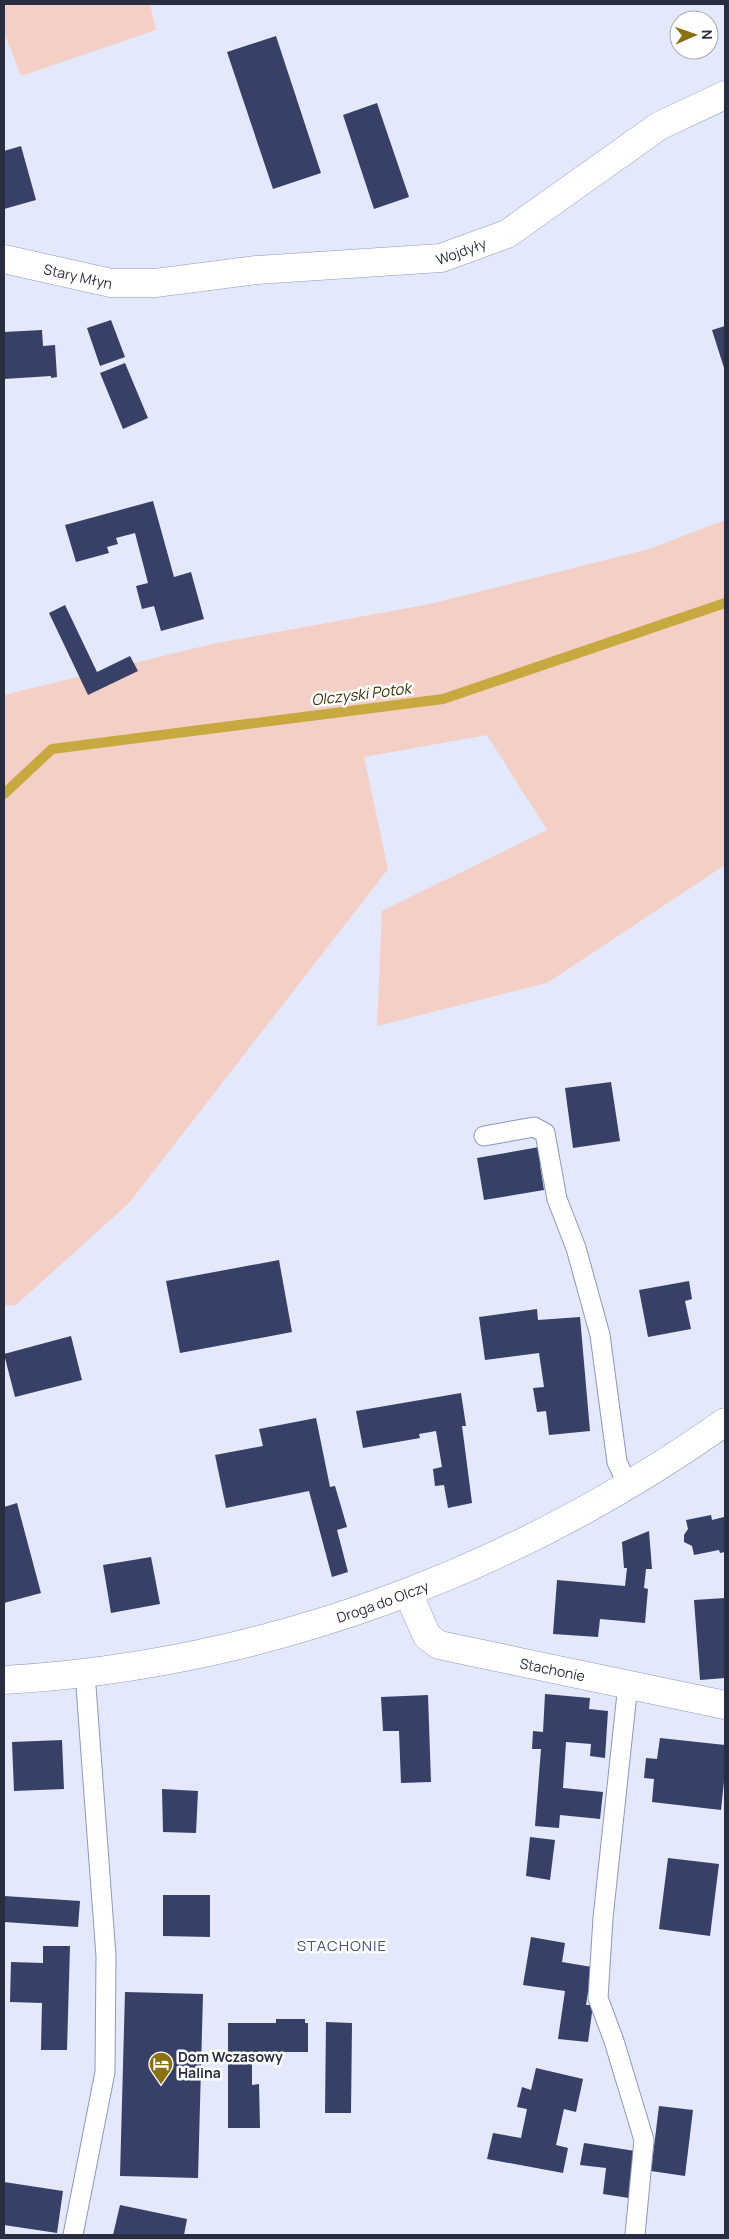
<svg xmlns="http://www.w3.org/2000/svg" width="729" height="2239" viewBox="0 0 729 2239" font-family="Manrope,sans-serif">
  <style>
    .green { fill: #f4cfc6 }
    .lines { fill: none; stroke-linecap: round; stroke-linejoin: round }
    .stream { stroke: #c8a940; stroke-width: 10 }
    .building { fill: #374066 }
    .service-casing { stroke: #8b97c2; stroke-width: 21 }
    .minor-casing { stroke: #8b97c2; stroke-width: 29 }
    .tertiary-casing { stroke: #8b97c2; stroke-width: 29 }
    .service { stroke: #fff; stroke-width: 19 }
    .minor { stroke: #fff; stroke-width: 28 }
    .tertiary { stroke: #fff; stroke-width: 28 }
    .labels { text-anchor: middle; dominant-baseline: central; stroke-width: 5; stroke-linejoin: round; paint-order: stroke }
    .street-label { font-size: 14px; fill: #282d3f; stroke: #fff }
    .poi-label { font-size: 14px; font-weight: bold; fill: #282d3f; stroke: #fff; text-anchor: start }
    .water-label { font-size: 15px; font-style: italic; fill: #3b2f01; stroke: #fff }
    .neighbourhood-label { font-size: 15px; letter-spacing: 1px; fill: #465077; stroke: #fff }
  </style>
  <rect width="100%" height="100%" fill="#e3e8fb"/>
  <g class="green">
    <polygon points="4,4 150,4 156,30 21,76 4,32"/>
    <polygon points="725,520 725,865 547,983 377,1026 382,911 547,830 487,735 364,757 388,869 129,1203 16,1305 4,1305 4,695 212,644 430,604 649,549"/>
  </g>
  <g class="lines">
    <polyline class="stream" points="4,794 52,749 443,699 725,603"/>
  </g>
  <g class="building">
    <polygon points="276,36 321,173 273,189 227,52"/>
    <polygon points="377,103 409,197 374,209 343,115"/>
    <polygon points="21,146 36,200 4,209 4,151"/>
    <polygon points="111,320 125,357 100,366 87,328"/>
    <polygon points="725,326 725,371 712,330"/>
    <polygon points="42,330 43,346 55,345 57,377 51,378 51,376 4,379 4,332"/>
    <polygon points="125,363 148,418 123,429 100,373"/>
    <polygon points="153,501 174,577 191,572 204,619 161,631 154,606 142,609 136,586 148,583 135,533 116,538 118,544 107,547 109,553 76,562 65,525"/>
    <polygon points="65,605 97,672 130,656 138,671 88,695 49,613"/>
    <polygon points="611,1082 620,1141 573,1148 565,1088"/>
    <polygon points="545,1146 548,1164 540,1165 544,1190 484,1200 477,1158"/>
    <polygon points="279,1260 292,1332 180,1353 166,1281"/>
    <polygon points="689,1281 692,1299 685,1301 691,1329 648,1337 639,1290"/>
    <polygon points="537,1309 538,1320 580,1317 590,1431 549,1435 546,1411 537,1412 533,1388 544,1387 539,1353 485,1360 479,1317"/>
    <polygon points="71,1336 82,1380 15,1397 4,1354"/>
    <polygon points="461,1393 466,1426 462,1426 472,1503 448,1508 444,1485 435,1486 433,1469 442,1467 436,1431 419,1434 420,1438 363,1448 356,1411"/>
    <polygon points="316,1418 330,1487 335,1486 347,1527 337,1530 348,1572 332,1577 309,1491 226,1508 215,1455 263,1446 259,1429"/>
    <polygon points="17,1503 41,1593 4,1603 4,1507"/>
    <polygon points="711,1515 712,1520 724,1517 725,1552 720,1553 719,1550 694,1555 692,1546 684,1542 684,1535 688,1529 686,1520"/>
    <polygon points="649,1531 652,1569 646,1569 644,1588 648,1589 645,1623 600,1619 598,1637 553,1634 557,1580 625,1586 627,1568 624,1568 622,1542"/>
    <polygon points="151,1557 160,1604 111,1613 103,1565"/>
    <polygon points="725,1598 725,1678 700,1680 694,1600"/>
    <polygon points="545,1694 590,1698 589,1709 608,1711 605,1758 590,1756 591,1744 566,1742 563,1788 603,1792 600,1819 560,1815 559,1828 535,1826 541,1749 532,1749 533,1731 543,1732"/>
    <polygon points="428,1695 431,1782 401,1783 399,1731 383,1731 381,1697"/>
    <polygon points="660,1738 725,1745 725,1772 721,1810 652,1802 654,1779 644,1778 646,1758 657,1759"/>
    <polygon points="62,1740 64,1789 14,1791 12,1742"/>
    <polygon points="162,1789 198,1791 196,1833 163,1832"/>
    <polygon points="530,1837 555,1840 550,1880 526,1876"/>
    <polygon points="668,1858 719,1864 710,1936 659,1929"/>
    <polygon points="163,1895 210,1895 210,1937 163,1936"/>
    <polygon points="4,1896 80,1901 78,1927 4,1922"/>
    <polygon points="531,1937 565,1943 562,1962 592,1967 586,2005 593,2005 588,2042 558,2039 565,1991 523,1985"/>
    <polygon points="43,1946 70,1946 67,2050 41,2050 42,2003 10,2002 11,1962 43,1963"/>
    <polygon points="125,1992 203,1994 198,2178 120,2176"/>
    <polygon points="276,2019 305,2019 305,2023 308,2023 308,2052 246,2052 247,2060 252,2059 252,2085 259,2084 260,2128 228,2128 228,2023 276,2023"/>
    <polygon points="326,2022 352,2023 351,2113 325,2113"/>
    <polygon points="536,2068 583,2079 576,2112 564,2109 556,2145 568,2148 563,2173 487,2159 493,2133 521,2138 527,2109 517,2107 522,2087 531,2090"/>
    <polygon points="659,2106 693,2110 685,2176 651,2171"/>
    <polygon points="584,2143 635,2151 629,2198 603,2194 606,2168 580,2165"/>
    <polygon points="4,2182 63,2191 57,2233 4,2225"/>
    <polygon points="120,2205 187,2219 184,2235 113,2235"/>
  </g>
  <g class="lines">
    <defs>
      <g id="service">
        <polyline points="484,1136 534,1127 545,1133 557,1199 576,1248 600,1335 617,1462 628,1485"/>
        <polyline points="628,1684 603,1918 598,1998 614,2041 644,2140 635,2235"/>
        <polyline points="73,2235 105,2072 106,1956 85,1673"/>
      </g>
      <g id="minor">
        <path id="s1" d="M 4,259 L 111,283 L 155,283 L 257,270 L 441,258 L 507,234 L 659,126 L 725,95"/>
        <path id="s2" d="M 408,1593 L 427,1636 L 439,1645 L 725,1705"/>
      </g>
      <g id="tertiary">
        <path id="s3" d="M 4,1680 C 264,1665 513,1572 725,1422"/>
      </g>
    </defs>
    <use href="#service" class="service-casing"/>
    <use href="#minor" class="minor-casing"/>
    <use href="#tertiary" class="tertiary-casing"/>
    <use href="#service" class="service"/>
    <use href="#minor" class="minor"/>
    <use href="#tertiary" class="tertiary"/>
  </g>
  <defs>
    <symbol id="hotel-pin" viewBox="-11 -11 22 30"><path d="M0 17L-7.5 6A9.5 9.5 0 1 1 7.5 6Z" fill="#897011" stroke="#fff"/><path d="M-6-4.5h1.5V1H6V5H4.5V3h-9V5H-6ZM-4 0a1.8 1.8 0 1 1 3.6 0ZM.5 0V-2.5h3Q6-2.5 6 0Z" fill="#fff"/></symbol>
  </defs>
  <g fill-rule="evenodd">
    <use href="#hotel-pin" x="147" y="2050" width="28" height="38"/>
  </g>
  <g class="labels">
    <g class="street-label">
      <text stroke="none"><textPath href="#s1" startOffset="462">Wojdyły</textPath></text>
      <text stroke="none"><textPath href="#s1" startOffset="76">Stary Młyn</textPath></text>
      <text stroke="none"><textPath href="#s3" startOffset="388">Droga do Olczy</textPath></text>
      <text stroke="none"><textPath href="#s2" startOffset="178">Stachonie</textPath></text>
    </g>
    <g class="poi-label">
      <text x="178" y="2056">Dom Wczasowy<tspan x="178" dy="16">Halina</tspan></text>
    </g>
    <g class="water-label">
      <text transform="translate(361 694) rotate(-7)">Olczyski Potok</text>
    </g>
    <g class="neighbourhood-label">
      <text x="342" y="1945">STACHONIE</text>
    </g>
  </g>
  <rect width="729" height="2239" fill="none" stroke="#282d3f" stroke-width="10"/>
  <g transform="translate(694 35) rotate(88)"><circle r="24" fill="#ffffff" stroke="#a9abb2"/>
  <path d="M0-4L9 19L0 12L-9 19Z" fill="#897011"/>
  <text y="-8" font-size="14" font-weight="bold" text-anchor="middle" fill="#282d3f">N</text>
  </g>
</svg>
